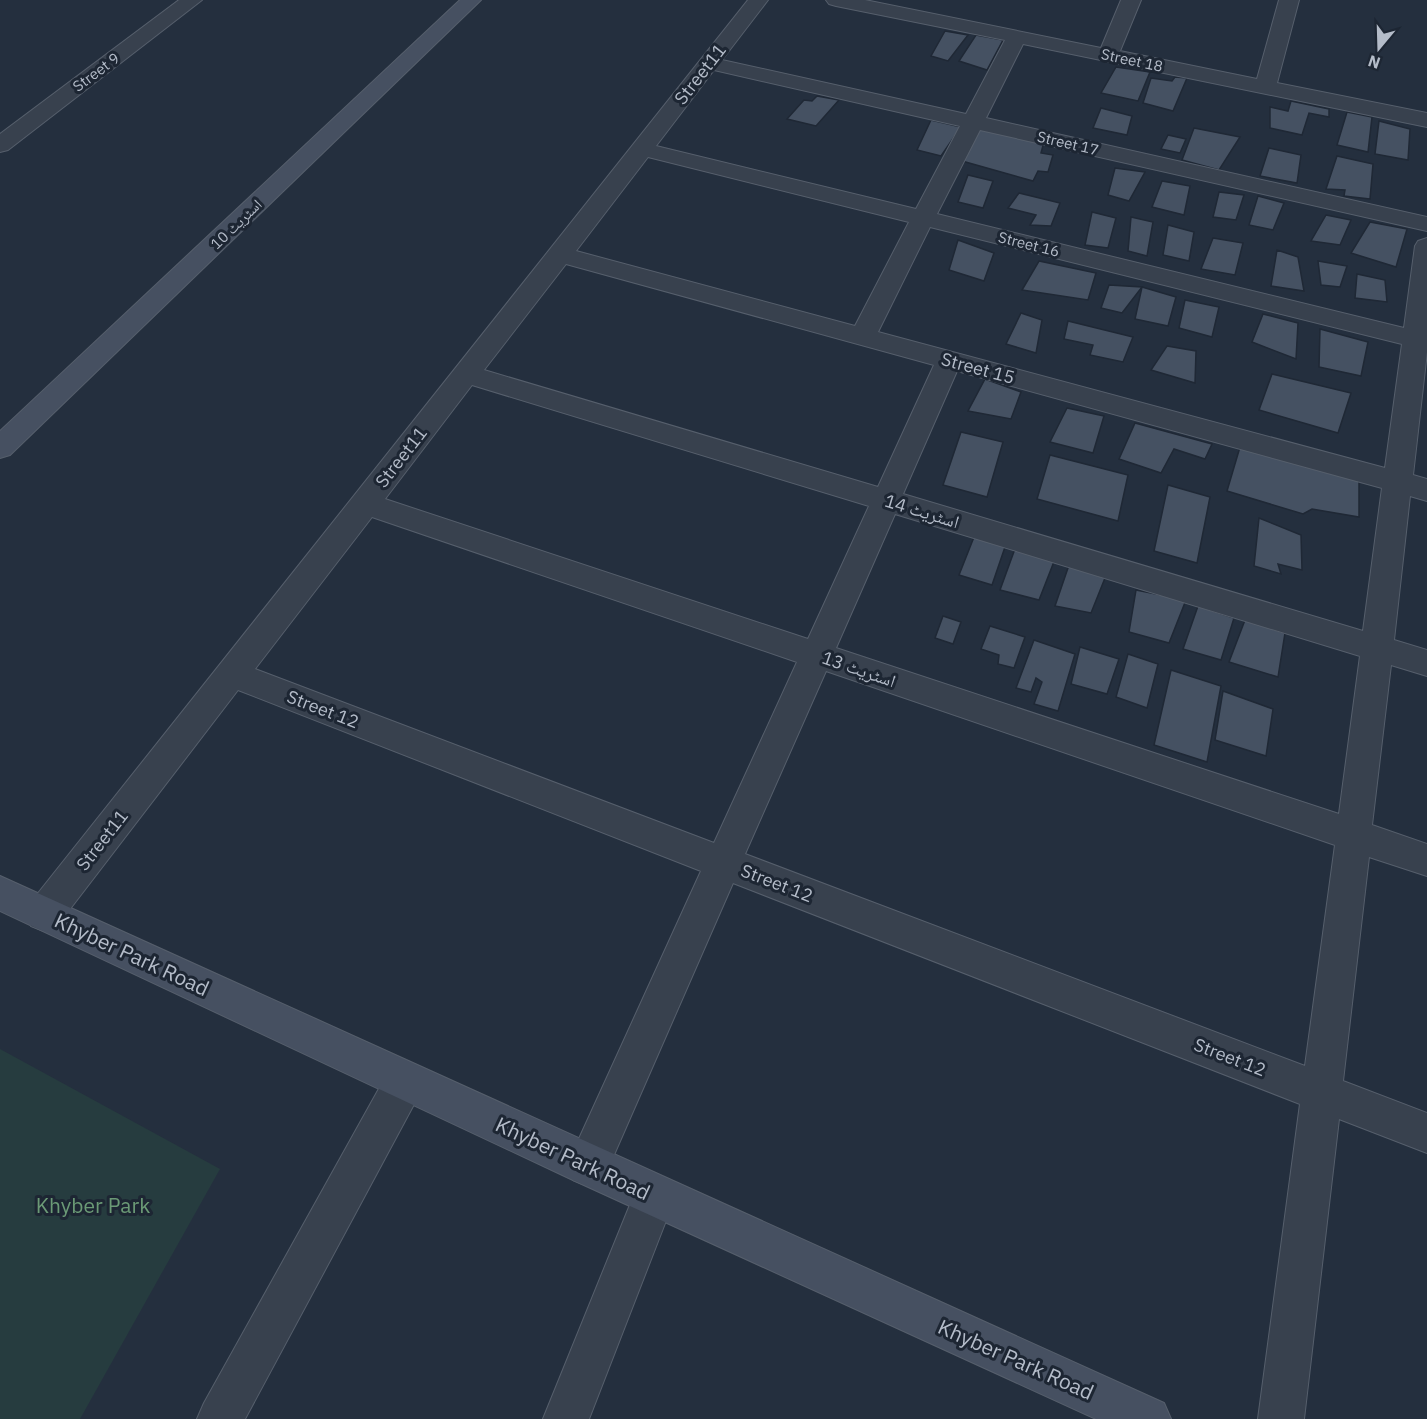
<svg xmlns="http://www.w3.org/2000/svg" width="1427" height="1419" viewBox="0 0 1427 1419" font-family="'IBM Plex Sans','Noto Naskh Arabic',sans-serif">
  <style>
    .green { fill: #263c3f }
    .building { fill: #455162; stroke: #1f2835; stroke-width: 1.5 }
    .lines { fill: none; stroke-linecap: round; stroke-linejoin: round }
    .street-casing { stroke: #565f6c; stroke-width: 2 }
    .secondary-casing { stroke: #565f6c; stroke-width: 2 }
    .street { fill: #38414e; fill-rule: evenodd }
    .secondary { fill: #465061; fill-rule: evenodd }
    .labels { text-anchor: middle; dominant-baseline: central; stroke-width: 6; stroke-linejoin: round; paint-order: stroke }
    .far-street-label { font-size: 15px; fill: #b4bcc9; stroke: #1d2633 }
    .street-label { font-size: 18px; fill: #b4bcc9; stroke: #1d2633 }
    .near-street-label { font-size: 21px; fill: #b4bcc9; stroke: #1d2633 }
    .near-park-label { font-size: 21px; fill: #6b9a76; stroke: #1d2633 }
  </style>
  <rect width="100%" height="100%" fill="#242f3e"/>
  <polygon class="green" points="0,1049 220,1169 80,1419 0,1419"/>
  <g class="building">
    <polygon points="945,31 968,35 948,61 931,56"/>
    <polygon points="976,35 1003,40 987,70 959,61"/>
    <polygon points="1116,67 1150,72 1138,101 1101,93"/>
    <polygon points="1175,77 1187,78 1173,111 1143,103 1151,78 1172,81"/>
    <polygon points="817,96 839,100 816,126 787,119 804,100 812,101"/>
    <polygon points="1291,101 1329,109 1329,117 1309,113 1302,135 1270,128 1270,107 1288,111"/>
    <polygon points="1101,108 1132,116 1127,135 1093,128"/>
    <polygon points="1347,112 1372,117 1368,152 1337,145"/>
    <polygon points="931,120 961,127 941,156 917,150"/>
    <polygon points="1379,121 1410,129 1408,160 1375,154"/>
    <polygon points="980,127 1044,142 1041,153 1053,155 1048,172 1038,171 1033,181 962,161"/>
    <polygon points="1194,128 1240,137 1219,170 1182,160"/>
    <polygon points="1168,135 1186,139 1180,153 1161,149"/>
    <polygon points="1269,148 1301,155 1297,183 1260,176"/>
    <polygon points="1337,156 1373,164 1370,199 1344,196 1345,190 1326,189"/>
    <polygon points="1115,168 1145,172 1129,201 1108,195"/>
    <polygon points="968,175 993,181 983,208 958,202"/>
    <polygon points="1162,181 1190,186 1184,215 1152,207"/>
    <polygon points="1219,192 1244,195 1236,220 1213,217"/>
    <polygon points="1019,193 1060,203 1051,226 1030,225 1036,215 1008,208"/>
    <polygon points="1258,196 1284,203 1273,230 1249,225"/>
    <polygon points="1092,212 1116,218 1108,248 1085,245"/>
    <polygon points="1326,215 1351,220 1340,245 1311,241"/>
    <polygon points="1131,217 1153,222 1147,256 1128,251"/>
    <polygon points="1370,222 1407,229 1396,267 1351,253"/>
    <polygon points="1168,225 1194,232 1189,261 1163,255"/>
    <polygon points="1213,238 1243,243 1235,275 1201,269"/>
    <polygon points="958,240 994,253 984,281 949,270"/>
    <polygon points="1277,250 1298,257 1304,291 1271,286"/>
    <polygon points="1039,261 1096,273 1088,300 1022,290"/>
    <polygon points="1318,261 1347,266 1340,287 1321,285"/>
    <polygon points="1357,274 1385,280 1387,302 1355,298"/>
    <polygon points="1109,285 1142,287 1122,313 1101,308"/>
    <polygon points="1142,287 1176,297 1168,326 1135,319"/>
    <polygon points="1185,300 1219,307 1212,337 1179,328"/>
    <polygon points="1021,313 1042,320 1036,353 1006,344"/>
    <polygon points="1263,314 1298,323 1296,359 1252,342"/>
    <polygon points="1068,321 1133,337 1123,362 1090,355 1093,345 1064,339"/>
    <polygon points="1320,329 1368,342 1361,376 1319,367"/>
    <polygon points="1167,346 1196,351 1195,383 1151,370"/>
    <polygon points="1272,374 1351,393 1338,433 1259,410"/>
    <polygon points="985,379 1021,392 1011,419 968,411"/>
    <polygon points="1067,408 1104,416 1093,453 1050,442"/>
    <polygon points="1135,423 1212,444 1205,459 1174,449 1161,473 1119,459"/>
    <polygon points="961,432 1003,442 987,497 943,485"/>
    <polygon points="1240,447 1359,481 1359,517 1312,509 1303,514 1227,491"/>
    <polygon points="1050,455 1128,475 1118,521 1037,499"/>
    <polygon points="1168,485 1210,497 1197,563 1154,551"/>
    <polygon points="1259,518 1301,535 1302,570 1278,564 1281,574 1254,566"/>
    <polygon points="974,537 1005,547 992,585 959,575"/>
    <polygon points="1016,546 1055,559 1039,600 1000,590"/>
    <polygon points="1069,565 1105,578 1091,613 1055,606"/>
    <polygon points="1136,590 1186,600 1169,643 1129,632"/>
    <polygon points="1198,606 1234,618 1221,660 1183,649"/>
    <polygon points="943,616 961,622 953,644 935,638"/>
    <polygon points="1245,620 1285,633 1278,677 1229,662"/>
    <polygon points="990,626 1025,637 1014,668 998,664 999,655 981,649"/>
    <polygon points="1034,640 1075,654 1058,711 1034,704 1042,682 1036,678 1031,692 1016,688"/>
    <polygon points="1080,647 1119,659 1107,694 1071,684"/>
    <polygon points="1128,654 1158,664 1147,708 1116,697"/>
    <polygon points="1171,670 1221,686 1207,762 1154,745"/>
    <polygon points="1223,691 1273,709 1266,756 1215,740"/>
  </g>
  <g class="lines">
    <defs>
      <g id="street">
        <polygon points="179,0 202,0 8,150 0,152 0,134"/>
        <path d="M 748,0 L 768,0 L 722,60 L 966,114 L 1005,40 L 836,6 L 829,4 L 826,0 L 865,0 L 1101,48 L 1121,0 L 1141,0 L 1120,51 L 1257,79 L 1279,0 L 1299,0 L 1277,83 L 1427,113 L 1427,127 L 1023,44 L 986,118 L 1427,217 L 1427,231 L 980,130 L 937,214 L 1404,328 L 1415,246 L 1418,241 L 1427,238 L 1427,352 L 1413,475 L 1427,479 L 1427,501 L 1410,496 L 1394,640 L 1427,650 L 1427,676 L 1391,665 L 1372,825 L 1427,844 L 1427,876 L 1369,857 L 1343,1081 L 1427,1113 L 1427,1153 L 1339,1119 L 1304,1419 L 1258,1419 L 1300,1104 L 733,883 L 603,1180 L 588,1186 L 573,1180 L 567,1165 L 701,871 L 238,690 L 57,926 L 44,931 L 31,926 L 26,914 L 31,902 ZM 714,70 L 960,126 L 916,209 L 656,146 ZM 648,157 L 909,222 L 855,326 L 576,251 ZM 930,227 L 1402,344 L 1385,468 L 878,332 ZM 566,264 L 934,365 L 878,487 L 484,370 ZM 957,371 L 1382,488 L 1363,631 L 903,494 ZM 472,385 L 869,506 L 808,639 L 385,499 ZM 895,514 L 1360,656 L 1339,814 L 836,648 ZM 372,517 L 797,662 L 714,843 L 255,669 ZM 826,671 L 1335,845 L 1305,1066 L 745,854 Z"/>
        <polygon points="405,1061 419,1067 425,1081 419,1095 245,1419 197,1419 204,1403 391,1067"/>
        <polygon points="655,1174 670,1180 676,1195 589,1419 543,1419 640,1180"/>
      </g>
      <g id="secondary">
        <polygon points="460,0 481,0 10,455 0,458 0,431"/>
        <polygon points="0,876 1164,1403 1171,1419 1096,1419 573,1180 0,911"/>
      </g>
    </defs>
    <use href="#street" class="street-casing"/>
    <use href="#secondary" class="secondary-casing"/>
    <use href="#street" class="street"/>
    <use href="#secondary" class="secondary"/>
  </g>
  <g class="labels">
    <g class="far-street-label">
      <text transform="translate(1132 60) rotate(12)">Street 18</text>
      <text transform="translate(96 72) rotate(-37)">Street 9</text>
      <text transform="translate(1068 143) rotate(13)">Street 17</text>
      <text transform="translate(236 224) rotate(-44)">اسٹریٹ 10</text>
      <text transform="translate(1029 244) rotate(14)">Street 16</text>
    </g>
    <g class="street-label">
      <text transform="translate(700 74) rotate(-52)">Street11</text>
      <text transform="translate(978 368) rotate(15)">Street 15</text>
      <text transform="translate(401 457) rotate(-52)">Street11</text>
      <text transform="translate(922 511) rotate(17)">اسٹریٹ 14</text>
      <text transform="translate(859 669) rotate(19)">اسٹریٹ 13</text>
      <text transform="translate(323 709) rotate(21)">Street 12</text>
      <text transform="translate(102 840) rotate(-52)">Street11</text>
      <text transform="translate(777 883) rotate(21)">Street 12</text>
      <text transform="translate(1230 1057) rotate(21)">Street 12</text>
    </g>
    <g class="near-street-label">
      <text transform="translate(132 954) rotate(25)">Khyber Park Road</text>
      <text transform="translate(573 1158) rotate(25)">Khyber Park Road</text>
      <text transform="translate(1016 1359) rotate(24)">Khyber Park Road</text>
    </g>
    <g class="near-park-label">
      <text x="93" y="1205">Khyber Park</text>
    </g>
  </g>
  <g transform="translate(1379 48) rotate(199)" stroke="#1d2633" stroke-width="4.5" paint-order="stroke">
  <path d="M0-4.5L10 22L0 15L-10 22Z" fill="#b4bcc9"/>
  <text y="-9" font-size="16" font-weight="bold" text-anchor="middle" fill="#b4bcc9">N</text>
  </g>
</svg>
